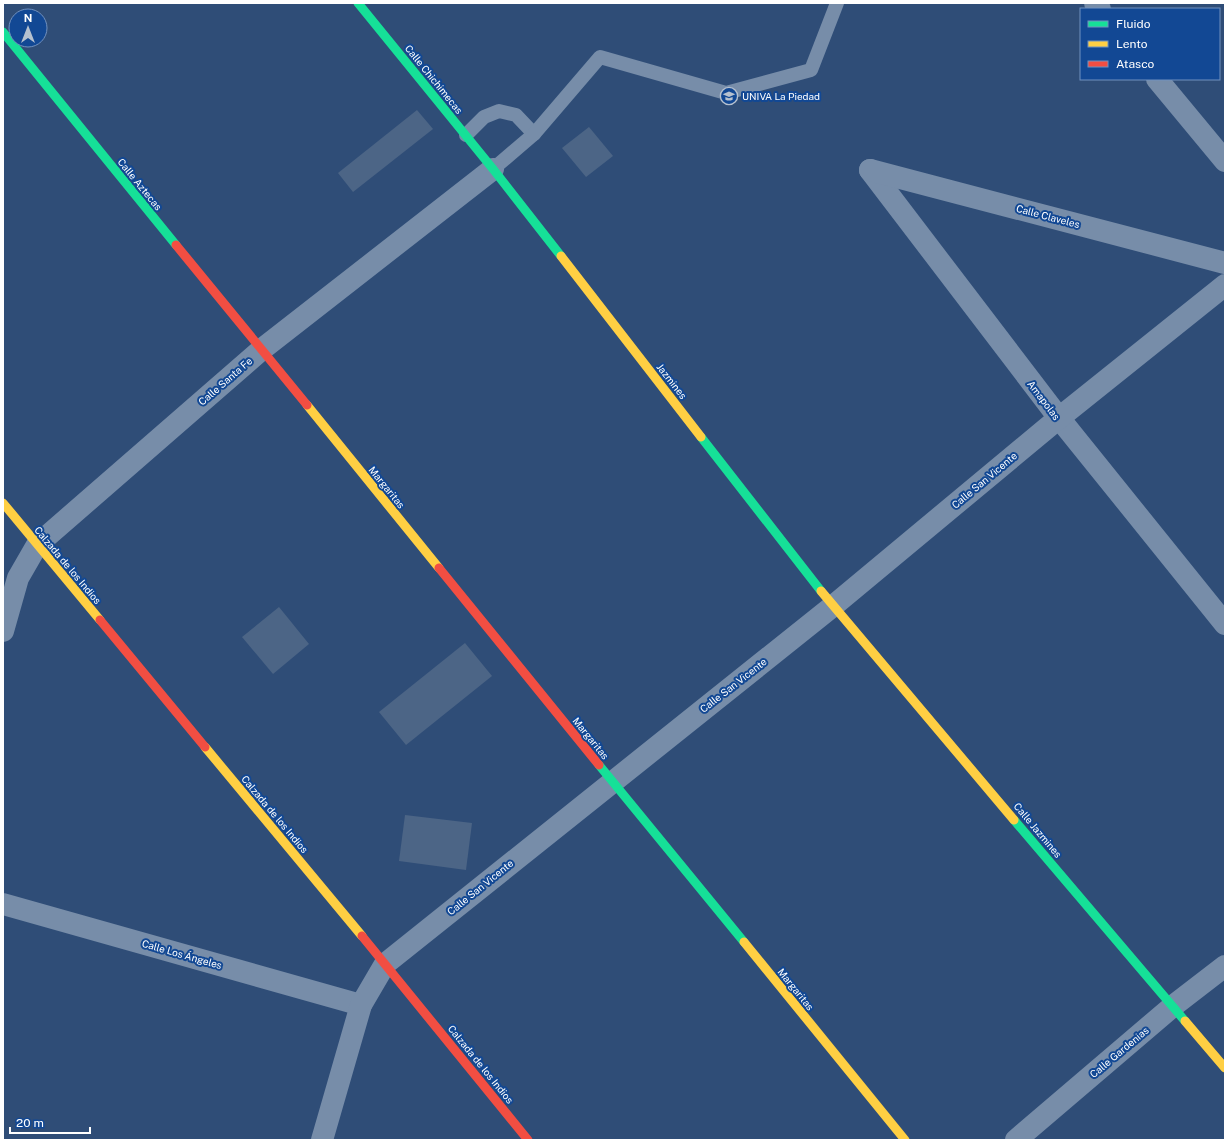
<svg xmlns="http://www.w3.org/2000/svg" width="1228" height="1143" viewBox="0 0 1228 1143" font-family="'Public Sans',sans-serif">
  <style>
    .building { fill: #4c6586 }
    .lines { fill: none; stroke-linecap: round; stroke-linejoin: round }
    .lane { stroke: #778da9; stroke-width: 14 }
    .street { stroke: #778da9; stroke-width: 22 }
    .fast { stroke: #16e098; stroke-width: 9 }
    .slow { stroke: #ffcf43; stroke-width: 9 }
    .jam { stroke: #f24e42; stroke-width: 9 }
    .labels { text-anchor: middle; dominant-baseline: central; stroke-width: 4; stroke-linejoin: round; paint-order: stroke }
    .street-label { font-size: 10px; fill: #fff; stroke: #124894 }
    .poi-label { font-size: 10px; fill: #fff; stroke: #124894; text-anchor: start }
  </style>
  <rect width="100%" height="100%" fill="#2f4d77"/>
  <g class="building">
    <polygon points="417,110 433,129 353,192 338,173"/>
    <polygon points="589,127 613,156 586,177 562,148"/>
    <polygon points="279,607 309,644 273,674 242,637"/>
    <polygon points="465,643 492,676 406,745 379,712"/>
    <polygon points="405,815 472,823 466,870 399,861"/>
  </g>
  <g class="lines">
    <g class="lane">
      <polyline points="466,135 484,117 499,111 516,115 534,134"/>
      <polyline points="493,169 534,134 600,57 726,93 811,70 837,3"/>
    </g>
    <g class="street">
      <polyline points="1095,3 1100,9"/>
      <polyline points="1157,79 1225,161"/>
      <polyline points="870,170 1059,418 1225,624"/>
      <polyline points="870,170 1225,263"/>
      <polyline points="3,631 18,578 37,545 261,350 493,169"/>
      <polyline points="3,904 361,1005"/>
      <polyline points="322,1140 361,1005 385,964 833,606 1059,418 1225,285"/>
      <polyline points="1016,1140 1173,1006 1225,966"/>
    </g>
    <g class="fast">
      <polyline points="358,3 493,169 561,256"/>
      <polyline points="3,32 176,245"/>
      <polyline points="701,437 821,591"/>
      <polyline points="599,765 744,942"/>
      <polyline points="1014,820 1185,1021"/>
    </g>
    <g class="slow">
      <polyline points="561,256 701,437"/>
      <polyline points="307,405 439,568"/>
      <polyline points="3,503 100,620"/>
      <polyline points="821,591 1014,820"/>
      <polyline points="205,747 362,936"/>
      <polyline points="744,942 905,1140"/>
      <polyline points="1185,1021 1225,1068"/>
    </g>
    <g class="jam">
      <polyline points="176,245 307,405"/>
      <polyline points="439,568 599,765"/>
      <polyline points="100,620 205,747"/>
      <polyline points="362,936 528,1140"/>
    </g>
  </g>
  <defs>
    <symbol id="university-ring" viewBox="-11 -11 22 22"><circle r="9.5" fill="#124894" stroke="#b6c1cf" stroke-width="1.5"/><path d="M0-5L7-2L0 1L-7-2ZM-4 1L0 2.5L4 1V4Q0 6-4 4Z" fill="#b6c1cf"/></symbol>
  </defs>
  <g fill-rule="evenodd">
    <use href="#university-ring" x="719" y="86" width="20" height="20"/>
  </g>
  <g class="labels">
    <g class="street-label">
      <text transform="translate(434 79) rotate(51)">Calle Chichimecas</text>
      <text transform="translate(140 184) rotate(51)">Calle Aztecas</text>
      <text transform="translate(1048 216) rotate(15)">Calle Claveles</text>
      <text transform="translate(225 381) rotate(-41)">Calle Santa Fe</text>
      <text transform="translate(672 381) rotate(52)">Jazmines</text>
      <text transform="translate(1044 400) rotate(53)">Amapolas</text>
      <text transform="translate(984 480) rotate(-40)">Calle San Vicente</text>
      <text transform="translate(387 487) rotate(51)">Margaritas</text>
      <text transform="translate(68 565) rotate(50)">Calzada de los Indios</text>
      <text transform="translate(733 685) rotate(-38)">Calle San Vicente</text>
      <text transform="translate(591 738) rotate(51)">Margaritas</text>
      <text transform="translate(275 814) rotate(50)">Calzada de los Indios</text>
      <text transform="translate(1038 830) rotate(50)">Calle Jazmines</text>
      <text transform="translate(480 887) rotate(-39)">Calle San Vicente</text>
      <text transform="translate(182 954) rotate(16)">Calle Los Ángeles</text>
      <text transform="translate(796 989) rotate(51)">Margaritas</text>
      <text transform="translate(1119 1052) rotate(-40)">Calle Gardenias</text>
      <text transform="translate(481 1064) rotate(51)">Calzada de los Indios</text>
    </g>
    <g class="poi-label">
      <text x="742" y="96">UNIVA La Piedad</text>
    </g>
  </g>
  <rect width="1228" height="1143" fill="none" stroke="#ffffff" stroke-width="8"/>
  <rect x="1080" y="8" width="140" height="72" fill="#124894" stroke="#7191bf"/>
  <rect x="1088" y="21" width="20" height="6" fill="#16e098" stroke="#7191bf"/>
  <text x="1116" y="28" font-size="12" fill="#ffffff">Fluido</text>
  <rect x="1088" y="41" width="20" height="6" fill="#ffcf43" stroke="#7191bf"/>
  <text x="1116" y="48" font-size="12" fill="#ffffff">Lento</text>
  <rect x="1088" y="61" width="20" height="6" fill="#f24e42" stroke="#7191bf"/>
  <text x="1116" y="68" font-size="12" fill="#ffffff">Atasco</text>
  <g transform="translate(28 28)"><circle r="19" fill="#124894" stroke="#7191bf"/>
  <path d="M0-3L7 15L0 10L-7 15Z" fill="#b6c1cf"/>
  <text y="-6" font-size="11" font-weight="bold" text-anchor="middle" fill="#ffffff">N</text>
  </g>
  <path d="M10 1127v6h80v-6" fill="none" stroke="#ffffff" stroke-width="2"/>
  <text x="16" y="1127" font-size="12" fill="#ffffff" stroke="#124894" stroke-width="3" paint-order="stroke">20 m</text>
</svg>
